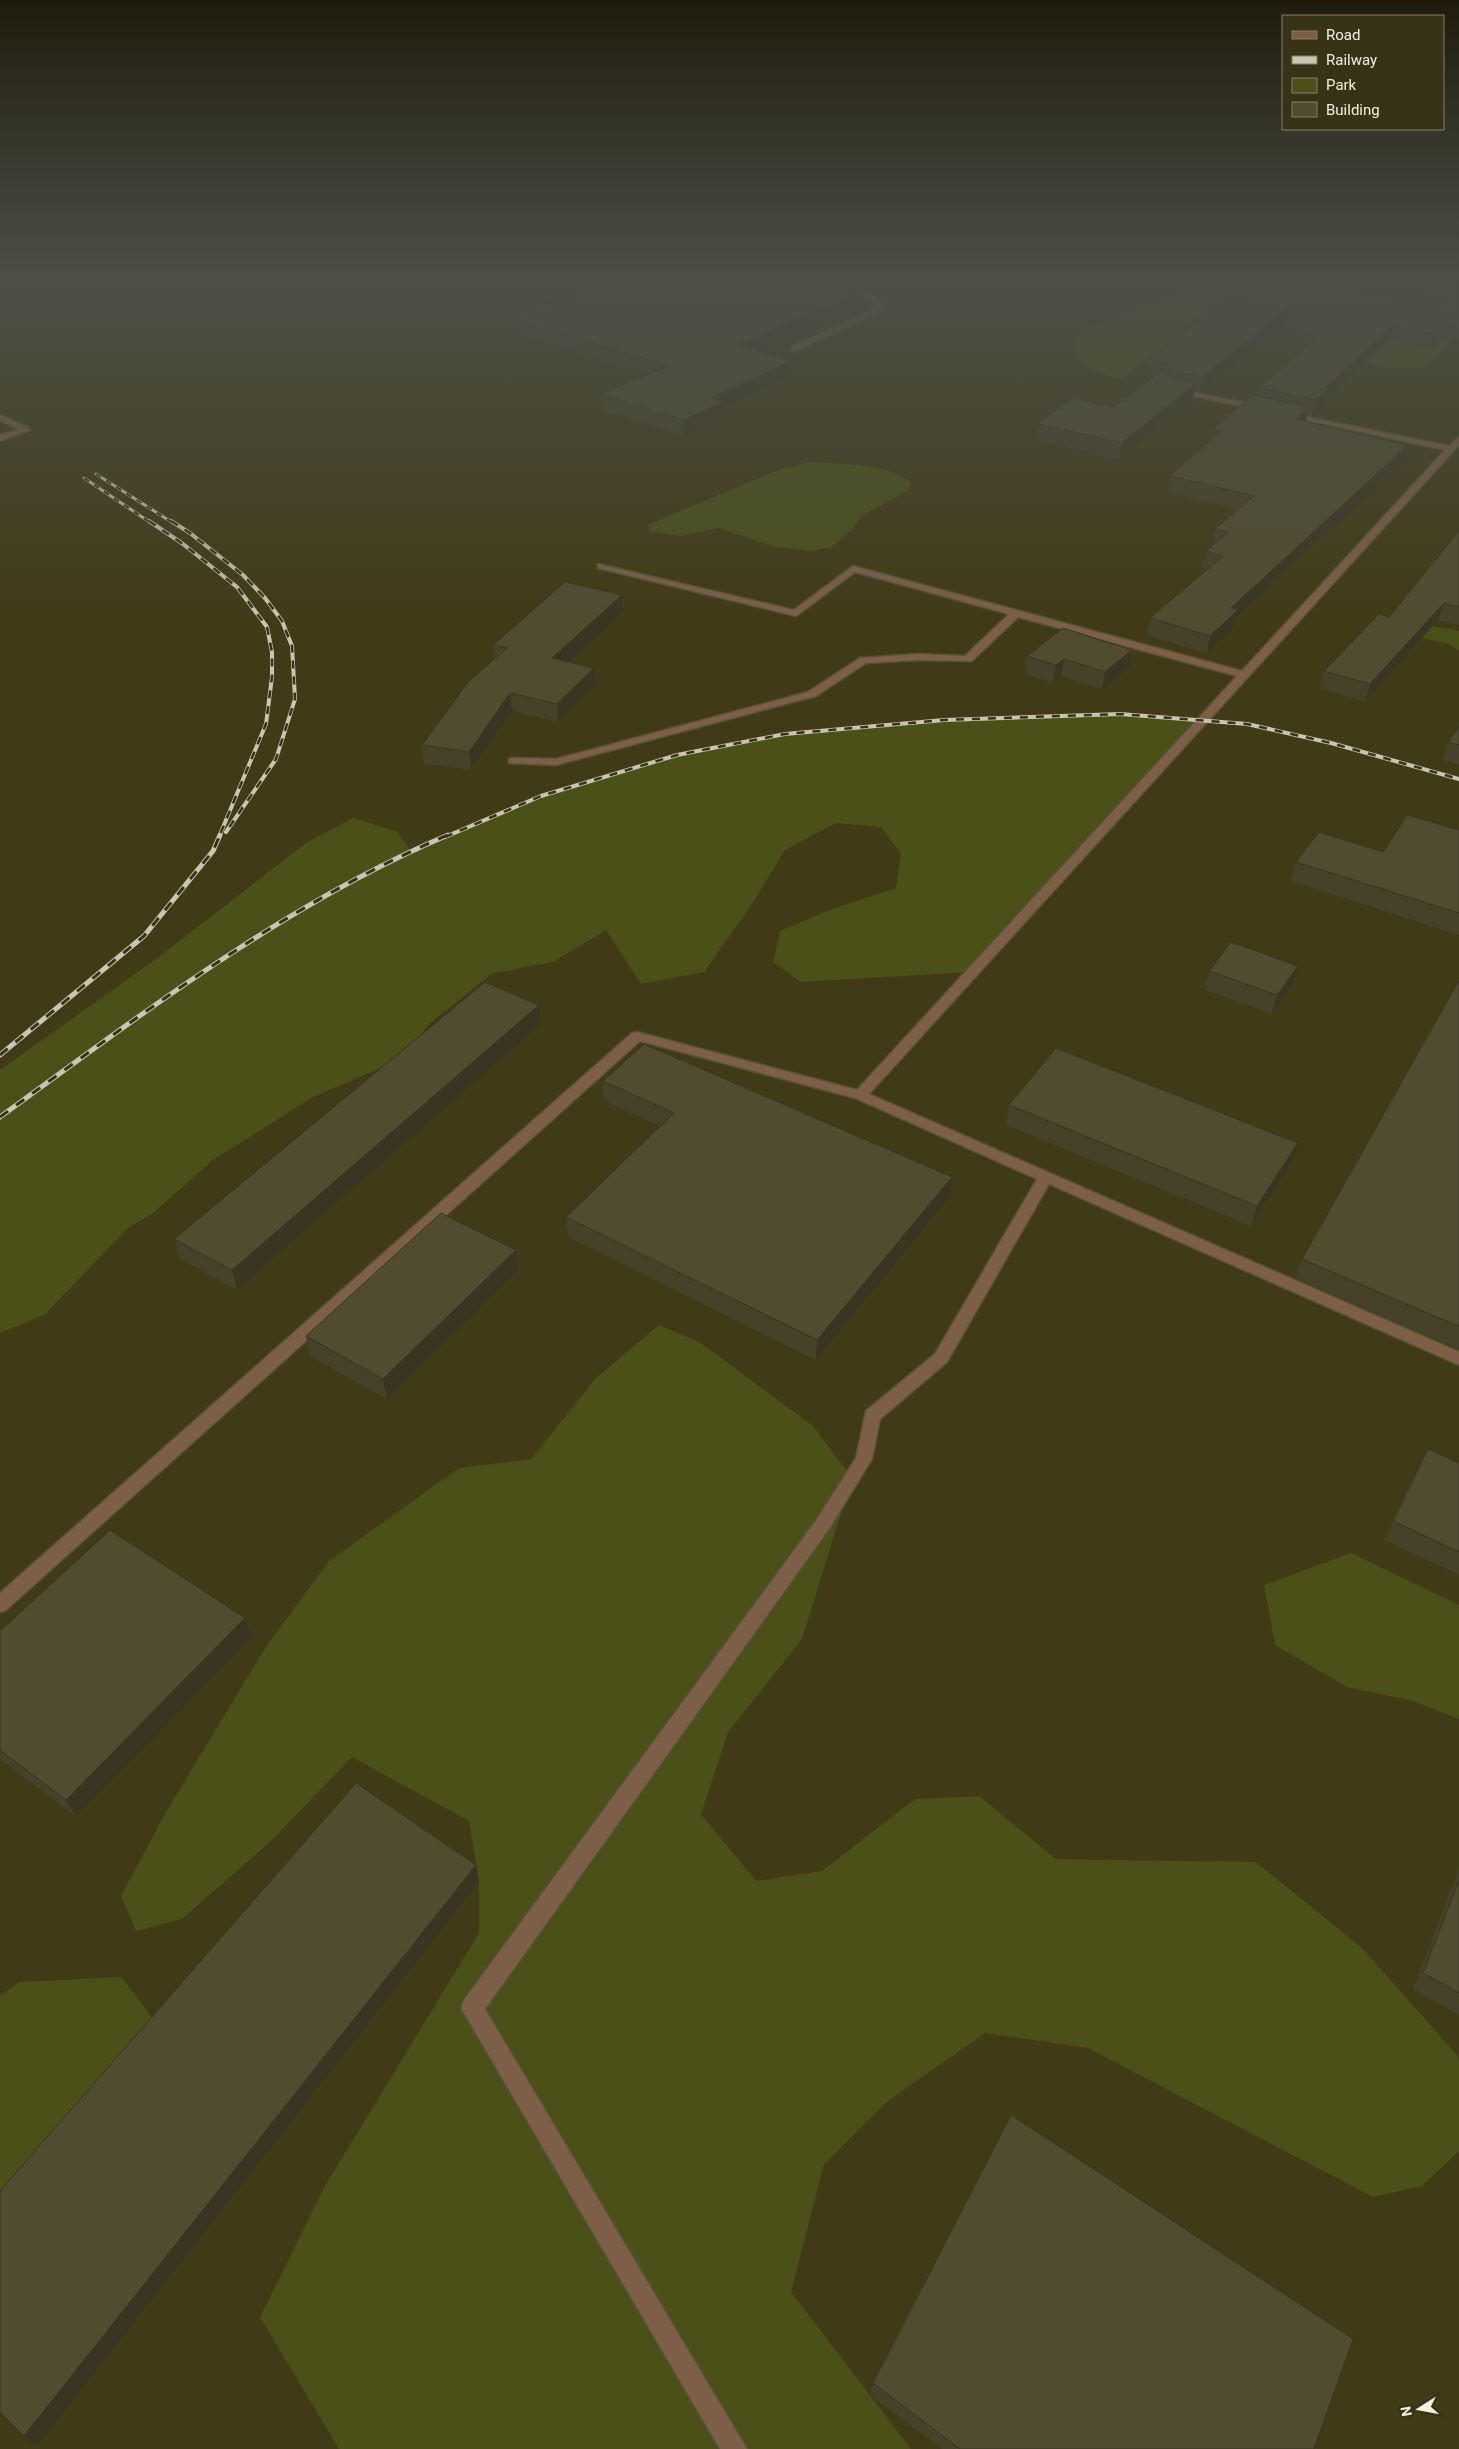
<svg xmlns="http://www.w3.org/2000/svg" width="1459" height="2449" viewBox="0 0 1459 2449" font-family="Roboto,sans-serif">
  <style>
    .built { fill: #413a16 }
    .green { fill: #4b5018 }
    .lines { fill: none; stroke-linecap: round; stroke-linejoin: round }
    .minor-casing { stroke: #565137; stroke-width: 3 }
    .minor { fill: #7d5f47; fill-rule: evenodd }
    .rail-far2-casing { stroke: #c8c5b2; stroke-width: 3 }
    .rail-far1-casing { stroke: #c8c5b2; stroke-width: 4 }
    .rail-casing { stroke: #c8c5b2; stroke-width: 5 }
    .rail-far2 { stroke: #383317; stroke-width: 2; stroke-dasharray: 6; stroke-linecap: butt }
    .rail-far1 { stroke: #383317; stroke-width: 2.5; stroke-dasharray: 8; stroke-linecap: butt }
    .rail { stroke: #383317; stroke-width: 3; stroke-dasharray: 10; stroke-linecap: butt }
    .wall { fill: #464129 }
    .shaded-wall { fill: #393522 }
    .building { fill: #514c30; stroke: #393522 }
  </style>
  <rect width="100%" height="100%" fill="#383317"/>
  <rect class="built" x="0" y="279" width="1459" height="2170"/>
  <g class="green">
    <path d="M 1195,279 L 1298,279 L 1291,281 L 1295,286 L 1459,334 L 1424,368 L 1379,368 L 1366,362 L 1405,325 L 1237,302 C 1199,309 1193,325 1165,347 C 1152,358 1137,366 1124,378 C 1097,375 1064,365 1078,332 L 1169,298 L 1184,285 Z"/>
    <path d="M 811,462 C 845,465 882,462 911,482 L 908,491 L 861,516 L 853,529 L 831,547 L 813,551 L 775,547 L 718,528 L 681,536 L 651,532 L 647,525 L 778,470 Z"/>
    <polygon points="1415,623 1459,631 1459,651 1448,643 1422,638"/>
    <polygon points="1120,714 1202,721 972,972 801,982 773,962 780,931 832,909 896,888 901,854 881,827 836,823 785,850 752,904 704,972 641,984 606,930 553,962 493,973 430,1023 402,1059 313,1097 213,1160 153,1213 128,1228 44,1315 0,1333 0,1070 156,959 306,843 353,818 396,831 411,851 541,796 677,755 785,734 944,720"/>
    <polygon points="659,1325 701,1343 813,1426 852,1478 802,1639 728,1732 701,1814 756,1881 822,1871 915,1799 979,1796 1056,1859 1256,1862 1362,1948 1457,2055 1459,2063 1459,2151 1422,2186 1373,2197 1088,2048 985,2033 888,2101 824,2164 791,2292 911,2449 339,2449 260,2317 325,2186 479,1933 479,1882 469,1821 352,1757 270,1842 182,1919 136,1931 121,1896 166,1812 265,1648 329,1561 459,1468 531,1459 596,1378"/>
    <polygon points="1351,1553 1459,1605 1459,1719 1413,1701 1347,1687 1275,1645 1264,1585"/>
    <polygon points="121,1977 154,2020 0,2220 0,1996 19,1982"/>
  </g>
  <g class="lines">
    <defs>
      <g id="minor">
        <polygon points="802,279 814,279 873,294 883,305 881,311 796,351 790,351 790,347 874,310 875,305 867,298"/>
        <polygon points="1170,388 1261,406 1265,408 1261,410 1173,392 1169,390"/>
        <polygon points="1283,412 1449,446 1459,437 1459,445 869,1094 1459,1352 1459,1365 1049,1184 947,1362 880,1419 872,1459 829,1529 485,2009 747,2449 720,2449 461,2008 464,2000 817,1519 856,1458 866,1411 935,1354 1037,1179 855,1098 640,1041 6,1610 0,1612 0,1593 632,1033 637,1032 857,1090 1237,676 1018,617 972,661 918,660 866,663 816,696 556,765 509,763 509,759 513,758 556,759 808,692 860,658 918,654 965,656 1009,614 855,572 796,616 598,568 598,564 794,610 853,566 1242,671 1445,450 1286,416 1283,416"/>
        <polygon points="0,415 29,428 30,430 0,441 0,435 19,430 0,420"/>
      </g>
    </defs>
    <use href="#minor" class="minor-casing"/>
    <use href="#minor" class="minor"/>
    <defs>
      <g id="rail-far2">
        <polyline points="96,474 173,523"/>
        <polyline points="84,478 151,523"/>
      </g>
      <g id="rail-far1">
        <polyline points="149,521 183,544 237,587 267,627 272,652 272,677 266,724 219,837"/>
        <polyline points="171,521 190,533 243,575 265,598 282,621 292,646 295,699 276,759 226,832"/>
        <polyline points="445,837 541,796 677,755 785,734 944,720 1120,714 1247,724 1331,743 1459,779"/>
      </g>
      <g id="rail">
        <polyline points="0,1055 144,936 213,851 220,835"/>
        <path d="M 0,1117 C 142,1014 285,904 448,835"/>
      </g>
    </defs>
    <use href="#rail-far2" class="rail-far2-casing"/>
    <use href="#rail-far1" class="rail-far1-casing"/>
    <use href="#rail" class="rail-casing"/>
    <use href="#rail-far2" class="rail-far2"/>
    <use href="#rail-far1" class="rail-far1"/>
    <use href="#rail" class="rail"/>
  </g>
  <g class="wall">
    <polygon points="513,279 816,279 860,305 757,351 791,376 724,407 724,417 683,436 603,410 602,394 648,374 514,333 513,318 559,301 513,287"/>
    <polygon points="1316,279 1422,279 1418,283 1459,291 1459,341 1438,337 1434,349 1389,340 1326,399 1325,403 1312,416 1307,415 1306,421 1404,461 1237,617 1234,628 1207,653 1147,636 1150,618 1207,569 1202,568 1206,551 1212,545 1215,529 1239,509 1167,492 1170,476 1210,440 1212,430 1258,396 1259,388 1306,347 1285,322 1200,392 1195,391 1193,398 1119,459 1036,440 1038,424 1114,407 1154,376 1146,374 1148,359 1245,299 1299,290 1316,282"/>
    <polygon points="1459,531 1459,625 1438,620 1365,702 1319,688 1324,671 1389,617"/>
    <polygon points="622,595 623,612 568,662 594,668 595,686 558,722 512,711 471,770 424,764 422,745 494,659 493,645"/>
    <polygon points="1132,650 1129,668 1102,690 1061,676 1053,683 1025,674 1027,656"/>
    <polygon points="1459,727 1459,765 1443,760 1448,742"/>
    <polygon points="1459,830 1459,935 1291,881 1296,862 1383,852"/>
    <polygon points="1298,966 1292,985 1272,1014 1205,990 1209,971"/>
    <polygon points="1459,982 1459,1349 1419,1332 1295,1278 1302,1259"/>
    <polygon points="541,1024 237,1290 180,1259 174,1239"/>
    <polygon points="603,1081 952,1177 950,1197 816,1360 568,1237 566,1217 660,1126 604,1101"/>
    <polygon points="1009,1105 1298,1143 1292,1162 1251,1226 1006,1125"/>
    <polygon points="516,1250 518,1270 387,1399 310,1356 306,1336"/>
    <polygon points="1459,1463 1459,1575 1385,1540 1393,1521"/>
    <polygon points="0,1631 252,1637 76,1817 0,1759"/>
    <polygon points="1459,1868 1459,2015 1413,1989"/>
    <polygon points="873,2383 1314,2449 942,2449 870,2395"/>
  </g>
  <g class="shaded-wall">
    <polygon points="1410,279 1422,279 1408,292 1408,281"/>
    <polygon points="861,291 860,305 737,360 737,345"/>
    <polygon points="1288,308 1285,322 1200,392 1203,377"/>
    <polygon points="1393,325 1389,340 1326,399 1325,403 1312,416 1316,400 1326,387"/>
    <polygon points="791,361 791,376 724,407 724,417 683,436 683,420 711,398"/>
    <polygon points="1196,383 1193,398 1119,459 1122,443"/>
    <polygon points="1309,407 1306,422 1296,419"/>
    <polygon points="1408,445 1404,461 1237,617 1234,628 1207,653 1210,636 1231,608"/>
    <polygon points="622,595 623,612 554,676 552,658"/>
    <polygon points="1444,603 1438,620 1365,702 1370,684"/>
    <polygon points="1132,650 1129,668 1102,690 1105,672"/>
    <polygon points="1064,659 1061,676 1053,683 1056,665"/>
    <polygon points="594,668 595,686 558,722 557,704"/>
    <polygon points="510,693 512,711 471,770 469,752"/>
    <polygon points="1298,966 1292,985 1272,1014 1277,995"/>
    <polygon points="539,1005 541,1024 237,1290 232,1270"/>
    <polygon points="1298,1143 1292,1162 1251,1226 1257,1206"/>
    <polygon points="952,1177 950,1197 816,1360 817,1340"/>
    <polygon points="516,1250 518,1270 387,1399 383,1379"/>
    <polygon points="245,1618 252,1637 76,1817 66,1800"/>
    <polygon points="476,1865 479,1882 37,2446 24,2436"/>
  </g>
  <g class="building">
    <polygon points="533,279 816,279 861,291 737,345 791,361 711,398 724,402 683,420 602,394 668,366 513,318 580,293"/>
    <polygon points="1339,279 1410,279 1408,281 1459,291 1459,302"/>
    <polygon points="1310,281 1459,309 1459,326 1441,322 1438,335 1393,325 1326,387 1329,388 1316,400 1259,388 1316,339 1288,308 1203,377 1168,370 1166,374 1171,377 1196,383 1122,443 1038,424 1072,398 1114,407 1170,364 1148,359 1231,296 1245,299 1265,283 1299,290"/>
    <polygon points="1252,395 1309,407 1296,419 1408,445 1231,608 1238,610 1210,636 1150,618 1223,556 1206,551 1228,532 1215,529 1254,496 1170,476 1220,431 1212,430"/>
    <polygon points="1459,531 1459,607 1444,603 1370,684 1324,671 1379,614 1389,617"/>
    <polygon points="565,582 622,595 552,658 594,668 557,704 510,693 469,752 422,745 468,682 507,648 493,645"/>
    <polygon points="1063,628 1132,650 1105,672 1064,659 1056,665 1027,656"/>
    <polygon points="1459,727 1459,745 1448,742"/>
    <polygon points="1407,815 1459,830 1459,913 1296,862 1319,832 1383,852"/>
    <polygon points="1231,942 1298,966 1277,995 1209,971"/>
    <polygon points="485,982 539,1005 232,1270 174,1239"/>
    <polygon points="1458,982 1459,982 1459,1326 1427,1313 1302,1259"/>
    <polygon points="644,1044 952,1177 817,1340 566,1217 674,1113 603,1081"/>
    <polygon points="1056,1048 1298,1143 1257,1206 1009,1105"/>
    <polygon points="441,1213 516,1250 383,1379 306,1336"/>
    <polygon points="1428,1449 1459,1463 1459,1552 1393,1521"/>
    <polygon points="110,1530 245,1618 66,1800 0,1750 0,1631"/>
    <polygon points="356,1783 476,1865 24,2436 0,2412 0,2191"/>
    <polygon points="1459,1880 1459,1993 1423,1973"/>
    <polygon points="1011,2115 1353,2339 1314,2449 960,2449 873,2383"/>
  </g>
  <linearGradient id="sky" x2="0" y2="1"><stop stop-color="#1f1c0d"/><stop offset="0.45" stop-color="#4d5047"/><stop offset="1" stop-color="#4d5047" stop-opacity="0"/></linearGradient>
  <rect width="1459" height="622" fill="url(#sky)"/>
  <rect x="1282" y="15" width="162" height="115" fill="#383317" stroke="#837f67"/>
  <rect x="1292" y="31" width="25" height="8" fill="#7d5f47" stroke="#837f67"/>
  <text x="1326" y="40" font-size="15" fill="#f3f0e0">Road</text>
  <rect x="1292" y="56" width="25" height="8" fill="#c8c5b2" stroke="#837f67"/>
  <text x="1326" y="65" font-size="15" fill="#f3f0e0">Railway</text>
  <rect x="1292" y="78" width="25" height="15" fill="#4b5018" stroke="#837f67"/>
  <text x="1326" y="90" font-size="15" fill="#f3f0e0">Park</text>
  <rect x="1292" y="102" width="25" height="15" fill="#514c30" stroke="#837f67"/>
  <text x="1326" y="115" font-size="15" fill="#f3f0e0">Building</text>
  <g transform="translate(1419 2409) rotate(259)" stroke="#383317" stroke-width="4" paint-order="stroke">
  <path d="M0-4L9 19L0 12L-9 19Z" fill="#f3f0e0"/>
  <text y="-8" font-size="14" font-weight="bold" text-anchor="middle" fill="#f3f0e0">N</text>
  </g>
</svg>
